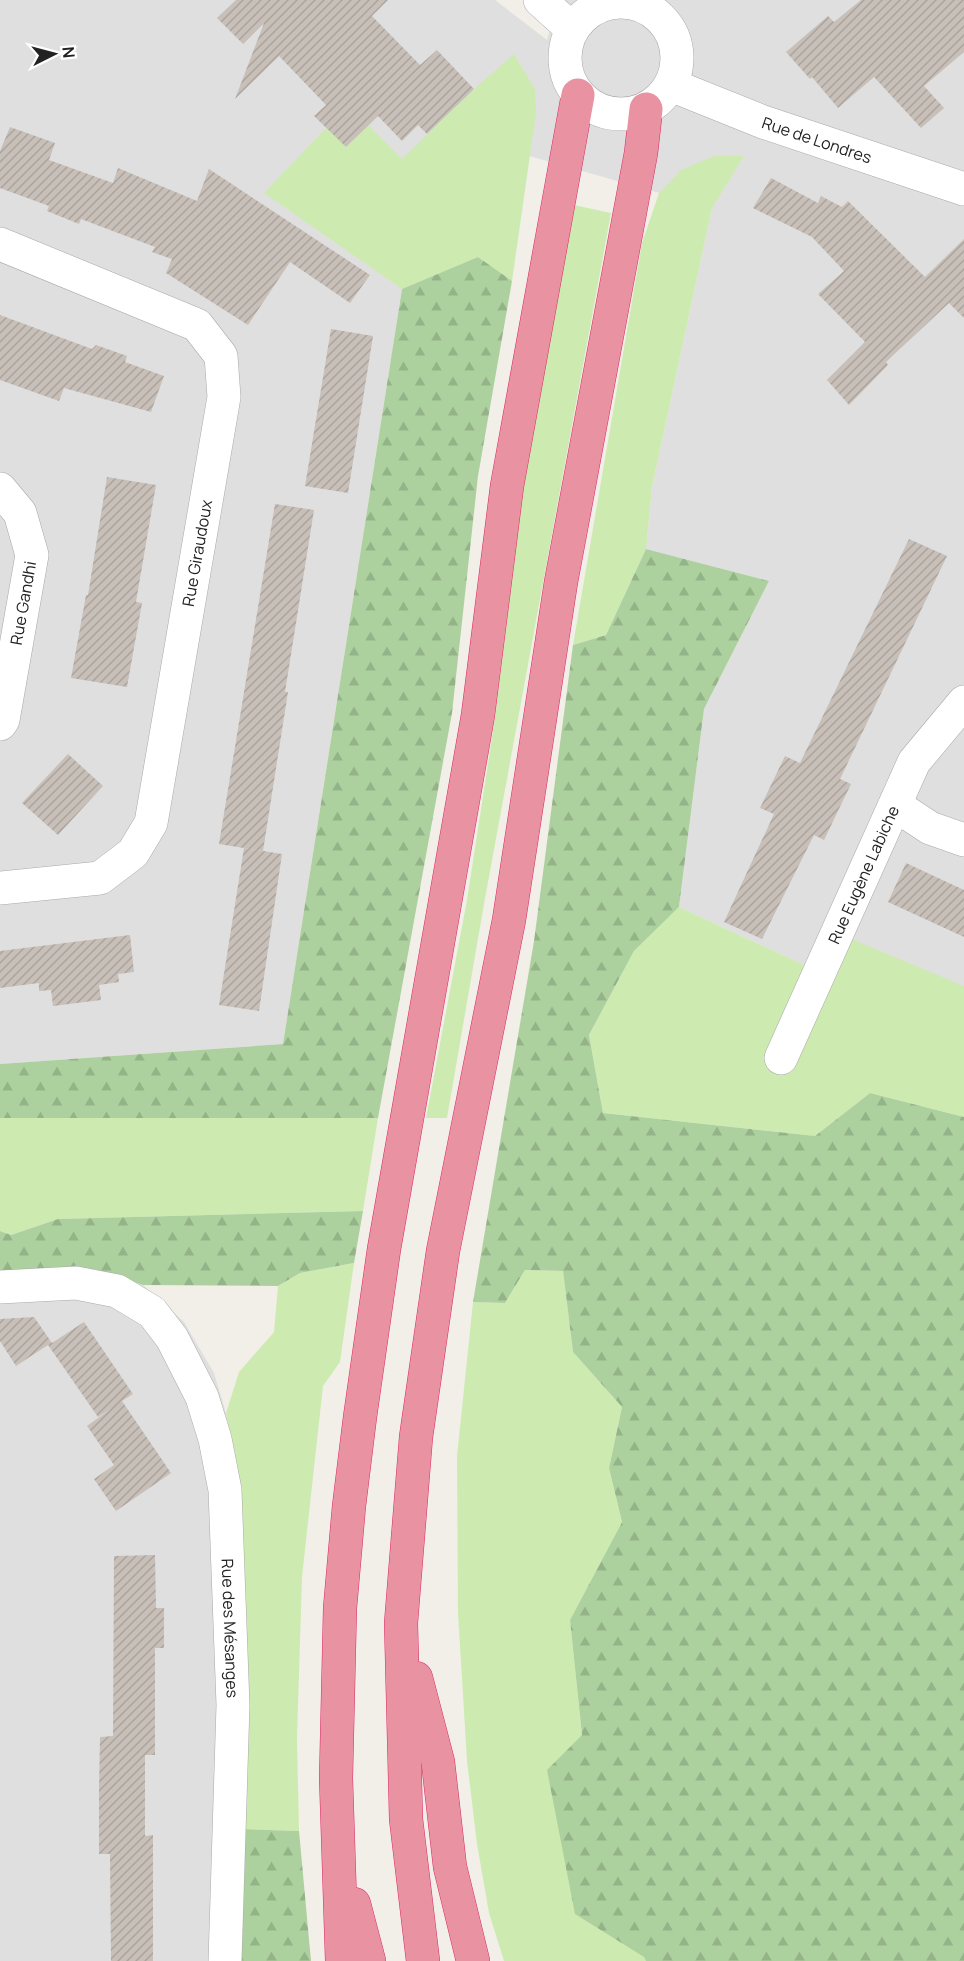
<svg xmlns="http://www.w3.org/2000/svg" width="964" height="1961" viewBox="0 0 964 1961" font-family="Manrope,sans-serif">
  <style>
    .residential { fill: #e0dfdf }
    .grass { fill: #cdebb0 }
    .forest { fill: url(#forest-firs) }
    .building { fill: url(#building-hatch) }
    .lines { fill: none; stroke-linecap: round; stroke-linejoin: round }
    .minor-casing { stroke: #a9a9a9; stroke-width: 34 }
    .tertiary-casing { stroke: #a9a9a9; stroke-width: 34 }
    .motorway-casing { stroke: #dc2a67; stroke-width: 34 }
    .minor { stroke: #fff; stroke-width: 33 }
    .tertiary { stroke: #fff; stroke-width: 33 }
    .motorway { stroke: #e892a2; stroke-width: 33 }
    .labels { text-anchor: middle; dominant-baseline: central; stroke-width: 4.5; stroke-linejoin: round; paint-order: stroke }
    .street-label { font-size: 16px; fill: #222; stroke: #fff }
  </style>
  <defs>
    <pattern id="forest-firs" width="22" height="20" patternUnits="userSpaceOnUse" patternTransform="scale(1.5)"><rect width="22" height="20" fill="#add19e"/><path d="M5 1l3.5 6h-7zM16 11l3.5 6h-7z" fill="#95b388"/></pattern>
    <pattern id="building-hatch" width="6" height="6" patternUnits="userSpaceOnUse" patternTransform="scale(1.5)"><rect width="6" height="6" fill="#c7bfb8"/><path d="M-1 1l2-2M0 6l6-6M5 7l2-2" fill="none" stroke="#aba49e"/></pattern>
  </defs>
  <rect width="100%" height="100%" fill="#f2efe9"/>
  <g class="residential">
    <polygon points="0,0 495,0 547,40 558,0 964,0 964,1117 806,966 679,907 704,709 769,581 646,549 652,487 712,208 512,151 478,257 402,289 283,1044 0,1064"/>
    <polygon points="94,1269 143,1285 184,1322 214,1373 226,1413 239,1484 241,1961 0,1961 0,1273"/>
  </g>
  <g class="grass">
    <polygon points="514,54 535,89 536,113 512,281 478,257 402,289 264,193 326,128 346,147 368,125 402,159 474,89"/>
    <polygon points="714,156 744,156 712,208 652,487 646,549 606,635 573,645 642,243 659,193 681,170"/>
    <polygon points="574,205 611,213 484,904 447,1118 426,1118 467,900 495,718 523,489"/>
    <polygon points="679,907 830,977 847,937 964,986 964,1117 870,1093 815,1136 603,1113 589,1035 634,951"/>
    <polygon points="0,1118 378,1118 363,1211 58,1219 11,1235 0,1231"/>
    <polygon points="354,1263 340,1362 323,1386 302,1577 297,1739 299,1831 243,1829 239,1484 226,1413 239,1372 274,1332 278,1286 300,1273"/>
    <polygon points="525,1270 563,1271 573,1352 622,1407 609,1468 622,1522 570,1620 582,1735 646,1961 504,1961 489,1913 477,1844 467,1761 458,1613 457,1456 473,1302 505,1303"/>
  </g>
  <g class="forest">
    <polygon points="478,257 512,281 478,476 452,713 378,1118 0,1118 0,1064 283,1044 402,289"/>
    <polygon points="646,549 769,581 704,709 679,907 634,951 589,1035 603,1113 815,1136 870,1093 964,1117 964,1961 646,1961 644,1957 575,1914 547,1770 582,1735 570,1620 622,1522 609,1468 622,1407 573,1352 563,1271 525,1270 505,1303 473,1302 534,941 573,645 606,635"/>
    <polygon points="363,1211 354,1263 300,1273 278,1286 143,1285 94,1269 0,1273 0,1231 11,1235 58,1219"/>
    <polygon points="243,1829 299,1831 311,1961 241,1961"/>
  </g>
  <g class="building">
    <polygon points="236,0 388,0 372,16 420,65 437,50 474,89 427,134 418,125 402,141 378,116 346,147 314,116 326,105 279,56 235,99 264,23 243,44 217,18"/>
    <polygon points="861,0 964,0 964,52 924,86 944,108 921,128 874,77 838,108 812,77 810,79 786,52 828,16 834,22"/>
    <polygon points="10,127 55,143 49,160 113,183 118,168 197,201 209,169 370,275 350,303 290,262 248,325 166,273 172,259 152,252 155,247 81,219 79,224 47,211 49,206 0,188 0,151"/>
    <polygon points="771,178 818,203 821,196 842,207 848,201 925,277 964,239 964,318 949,303 886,362 888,365 849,405 827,380 865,342 818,294 844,271 812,237 753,208"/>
    <polygon points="0,315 92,349 96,345 127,356 125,362 164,376 151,412 64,388 59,401 0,380"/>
    <polygon points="331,329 373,336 348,493 305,486"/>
    <polygon points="107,477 156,485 136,602 142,603 127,687 71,678 86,595 88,595"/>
    <polygon points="275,504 314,510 285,692 288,692 263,851 219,844"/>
    <polygon points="909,539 947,556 840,779 851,784 824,840 814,835 762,939 724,922 774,814 760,808 785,756 800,763"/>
    <polygon points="68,754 103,786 58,835 22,803"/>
    <polygon points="244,848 282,854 259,1011 219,1005"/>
    <polygon points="906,863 964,890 964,937 888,902"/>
    <polygon points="130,935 134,972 118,974 119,982 99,985 101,1000 53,1006 51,990 39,991 39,983 0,988 0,951"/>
    <polygon points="34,1317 52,1343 84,1322 133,1394 122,1401 171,1473 116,1511 94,1479 114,1465 87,1426 112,1408 98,1417 48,1345 16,1366 0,1341 0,1319"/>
    <polygon points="155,1555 156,1608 164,1608 164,1648 155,1648 155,1755 145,1755 145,1836 153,1835 153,1961 111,1961 110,1854 99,1854 99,1789 100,1737 113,1736 114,1556"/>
  </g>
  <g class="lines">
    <defs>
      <g id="minor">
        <polyline points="0,244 197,325 221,356 224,397 151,823 133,853 100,878 0,888"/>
        <polyline points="0,489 20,513 32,555 3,720 0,724"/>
        <polyline points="895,805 930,828 964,840"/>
        <path id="s1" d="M 781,1058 L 914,762 L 964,702"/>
        <path id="s2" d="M 0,1287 L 76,1283 L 117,1291 L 152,1312 L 172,1338 L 202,1397 L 215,1439 L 225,1490 L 233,1705 L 225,1961"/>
      </g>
      <g id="tertiary">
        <polyline points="540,0 572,29"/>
        <circle cx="621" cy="58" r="56"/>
        <path id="s3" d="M 671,85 L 763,122 L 964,189"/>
      </g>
      <g id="motorway">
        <polyline points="416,1678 438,1762 450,1867 473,1961"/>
        <polyline points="354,1904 369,1961"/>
        <polyline points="342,1961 336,1778 340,1608 349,1506 360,1417 384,1249 478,715 507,486 578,95"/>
        <polyline points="423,1961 406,1819 401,1623 416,1437 443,1251 509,920 561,582 641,153 646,109"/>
      </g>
    </defs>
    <use href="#minor" class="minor-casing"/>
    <use href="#tertiary" class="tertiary-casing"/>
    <use href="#motorway" class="motorway-casing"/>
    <use href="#minor" class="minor"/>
    <use href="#tertiary" class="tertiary"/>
    <use href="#motorway" class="motorway"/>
  </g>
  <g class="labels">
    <g class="street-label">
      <text stroke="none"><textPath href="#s3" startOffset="156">Rue de Londres</textPath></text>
      <text transform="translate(197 553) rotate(-80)">Rue Giraudoux</text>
      <text transform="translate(23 603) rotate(-80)">Rue Gandhi</text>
      <text stroke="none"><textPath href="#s1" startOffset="201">Rue Eugène Labiche</textPath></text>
      <text stroke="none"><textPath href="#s2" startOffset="492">Rue des Mésanges</textPath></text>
    </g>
  </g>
  <g transform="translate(54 54) rotate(84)" stroke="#ffffff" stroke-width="4.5" paint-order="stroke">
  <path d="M0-4.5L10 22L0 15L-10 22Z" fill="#222222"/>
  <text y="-9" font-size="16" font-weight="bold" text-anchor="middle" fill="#222222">N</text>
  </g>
</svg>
